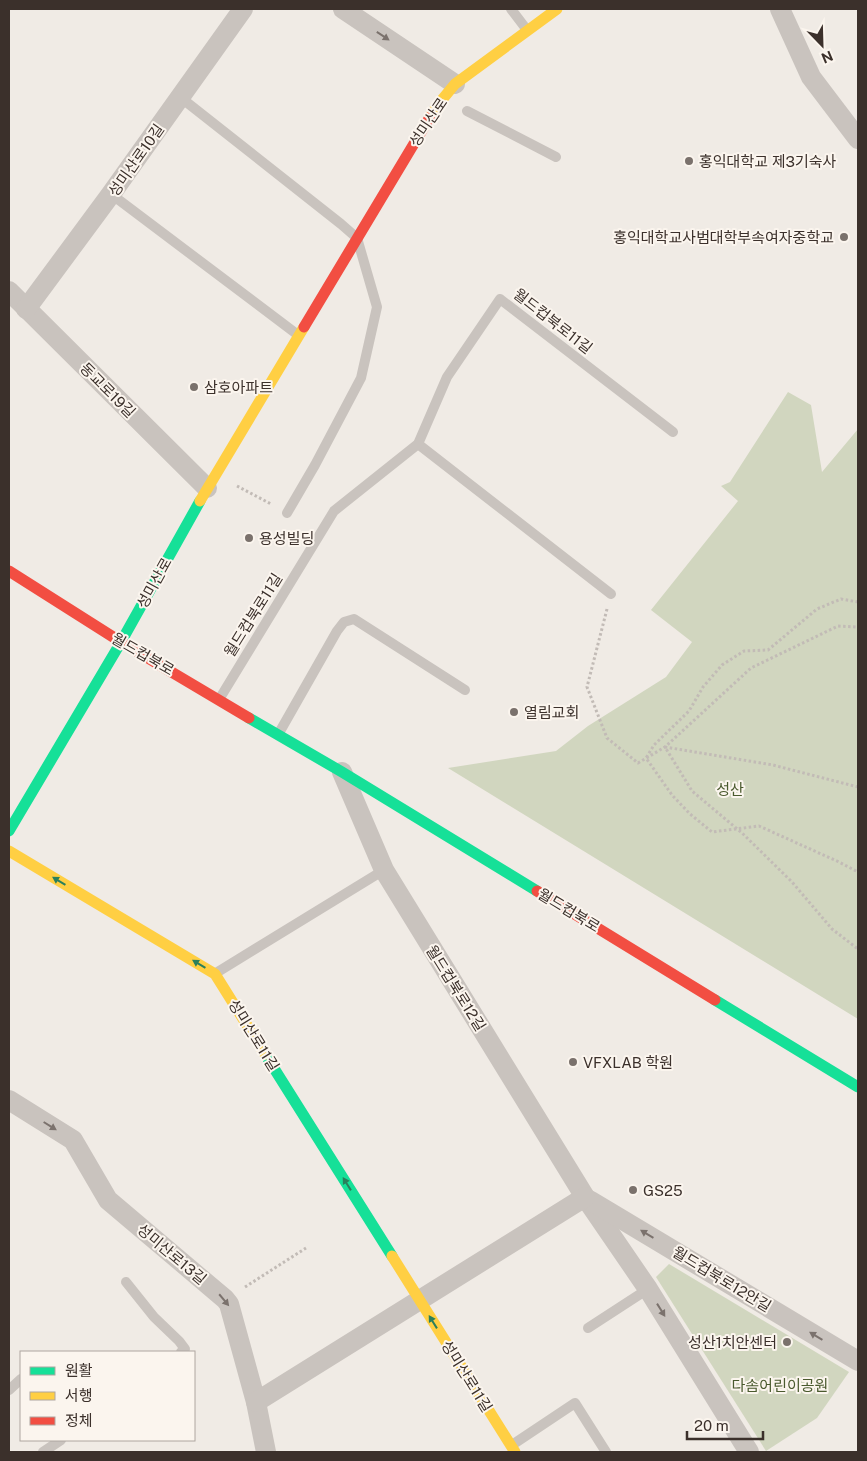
<svg xmlns="http://www.w3.org/2000/svg" width="867" height="1461" viewBox="0 0 867 1461" font-family="'Public Sans','Noto Sans KR',sans-serif">
  <style>
    .green { fill: #d1d6bf }
    .lines { fill: none; stroke-linecap: round; stroke-linejoin: round }
    .path { stroke: #c2bbb6; stroke-width: 3; stroke-dasharray: 2.5 2.5; stroke-linecap: butt }
    .lane { stroke: #c9c3be; stroke-width: 10 }
    .street { stroke: #c9c3be; stroke-width: 20 }
    .fast { stroke: #16e098; stroke-width: 11 }
    .slow { stroke: #ffcf43; stroke-width: 11 }
    .jam { stroke: #f24e42; stroke-width: 11 }
    .oneway { fill: #7b726d }
    .oneway2 { fill: #2a7f5c }
    .poi-dot { fill: #7a716c; stroke: #fbf5ee; stroke-width: 2 }
    .labels { text-anchor: middle; dominant-baseline: central; stroke-width: 4; stroke-linejoin: round; paint-order: stroke }
    .street-label { font-size: 15px; fill: #3b302b; stroke: #fbf5ee }
    .poi-label { font-size: 15px; fill: #3b302b; stroke: #fbf5ee; text-anchor: start }
    .park-label { font-size: 15px; fill: #4a5a2e; stroke: #fbf5ee }
  </style>
  <rect width="100%" height="100%" fill="#f0ebe5"/>
  <g class="green">
    <polygon points="788,392 811,405 822,472 858,429 858,1019 448,768 556,751 588,726 666,677 692,642 651,610 738,501 721,486 730,482"/>
    <polygon points="669,1264 849,1372 817,1418 766,1451 656,1277"/>
  </g>
  <g class="lines">
    <g class="path">
      <polyline points="237,486 271,504"/>
      <polyline points="858,602 841,599 817,609 768,650 744,651 722,665 703,687 689,711 654,745 646,758 672,795 690,814 712,832 759,826 839,862 858,872"/>
      <polyline points="607,609 587,687 607,738 638,763 665,747 751,668 838,626 858,627"/>
      <polyline points="858,787 773,765 665,747 692,791 742,833 792,882 832,929 858,949"/>
      <polyline points="245,1287 306,1248"/>
    </g>
    <g class="lane">
      <polyline points="511,9 527,30"/>
      <polyline points="180,97 341,224 357,238 377,307 361,378 315,465 287,513"/>
      <polyline points="467,111 556,157"/>
      <polyline points="111,194 298,335"/>
      <polyline points="418,444 611,594"/>
      <polyline points="220,698 334,511 418,444 447,377 500,299 673,432"/>
      <polyline points="279,733 337,631 344,622 354,619 465,690"/>
      <polyline points="216,973 384,870"/>
      <polyline points="126,1282 154,1317 179,1341 185,1349 181,1352"/>
      <polyline points="588,1328 648,1289"/>
      <polyline points="9,1390 21,1379"/>
      <polyline points="512,1445 575,1403 606,1452"/>
      <polyline points="43,1452 61,1440"/>
    </g>
    <g class="street">
      <polyline points="343,9 455,84"/>
      <polyline points="780,9 811,77 858,139"/>
      <polyline points="9,291 207,488"/>
      <polyline points="26,309 111,194 243,9"/>
      <polyline points="342,772 384,870 585,1197 648,1289 749,1452"/>
      <polyline points="9,1100 73,1140 108,1200 225,1299 229,1304 256,1402 266,1452"/>
      <polyline points="591,1201 858,1361"/>
      <polyline points="256,1402 585,1197"/>
    </g>
    <g class="fast">
      <polyline points="249,718 342,772 537,891"/>
      <polyline points="9,831 121,642 200,501"/>
      <polyline points="715,1000 858,1087"/>
      <polyline points="265,1054 392,1256"/>
    </g>
    <g class="slow">
      <polyline points="430,117 436,107 455,84 557,9"/>
      <polyline points="200,501 304,327"/>
      <polyline points="9,851 215,974 265,1054"/>
      <polyline points="392,1256 515,1452"/>
    </g>
    <g class="jam">
      <polyline points="304,327 430,117"/>
      <polyline points="9,571 121,642 249,718"/>
      <polyline points="537,891 715,1000"/>
    </g>
  </g>
  <defs><path id="oneway-solid" d="M-6-.8H1V-3.2L6.5 0L1 3.2V.8H-6Z" transform="scale(1.25)"/></defs>
  <g class="oneway">
    <use href="#oneway-solid" transform="translate(383 36) rotate(34)"/>
    <use href="#oneway-solid" transform="translate(50 1126) rotate(32)"/>
    <use href="#oneway-solid" transform="translate(647 1234) rotate(-149)"/>
    <use href="#oneway-solid" transform="translate(224 1300) rotate(50)"/>
    <use href="#oneway-solid" transform="translate(661 1310) rotate(58)"/>
    <use href="#oneway-solid" transform="translate(816 1336) rotate(-149)"/>
  </g>
  <g class="oneway2">
    <use href="#oneway-solid" transform="translate(59 881) rotate(-149)"/>
    <use href="#oneway-solid" transform="translate(199 964) rotate(-149)"/>
    <use href="#oneway-solid" transform="translate(347 1184) rotate(-122)"/>
    <use href="#oneway-solid" transform="translate(433 1322) rotate(-122)"/>
  </g>
  <g class="poi-dot">
    <circle cx="689" cy="161" r="5"/>
    <circle cx="844" cy="237" r="5"/>
    <circle cx="194" cy="387" r="5"/>
    <circle cx="249" cy="538" r="5"/>
    <circle cx="514" cy="712" r="5"/>
    <circle cx="573" cy="1062" r="5"/>
    <circle cx="633" cy="1190" r="5"/>
    <circle cx="787" cy="1342" r="5"/>
  </g>
  <g class="labels">
    <g class="street-label">
      <text transform="translate(428 122) rotate(-56)">성미산로</text>
      <text transform="translate(136 160) rotate(-55)">성미산로10길</text>
      <text transform="translate(553 321) rotate(38)">월드컵북로11길</text>
      <text transform="translate(108 390) rotate(45)">동교로19길</text>
      <text transform="translate(154 583) rotate(-61)">성미산로</text>
      <text transform="translate(253 615) rotate(-58)">월드컵북로11길</text>
      <text transform="translate(143 654) rotate(30)">월드컵북로</text>
      <text transform="translate(569 910) rotate(31)">월드컵북로</text>
      <text transform="translate(456 988) rotate(58)">월드컵북로12길</text>
      <text transform="translate(254 1035) rotate(58)">성미산로11길</text>
      <text transform="translate(172 1254) rotate(40)">성미산로13길</text>
      <text transform="translate(722 1279) rotate(31)">월드컵북로12안길</text>
      <text transform="translate(467 1376) rotate(58)">성미산로11길</text>
    </g>
    <g class="poi-label">
      <text x="699" y="161">홍익대학교 제3기숙사</text>
      <text x="834" y="237" text-anchor="end">홍익대학교사범대학부속여자중학교</text>
      <text x="204" y="387">삼호아파트</text>
      <text x="259" y="538">용성빌딩</text>
      <text x="524" y="712">열림교회</text>
      <text x="583" y="1062">VFXLAB 학원</text>
      <text x="643" y="1190">GS25</text>
      <text x="777" y="1342" text-anchor="end">성산1치안센터</text>
    </g>
    <g class="park-label">
      <text x="730" y="789">성산</text>
      <text x="780" y="1385">다솜어린이공원</text>
    </g>
  </g>
  <rect width="867" height="1461" fill="none" stroke="#3b302b" stroke-width="20"/>
  <rect x="20" y="1351" width="175" height="90" fill="#fbf5ee" stroke="#aea6a0"/>
  <rect x="30" y="1367" width="25" height="8" fill="#16e098" stroke="#aea6a0"/>
  <text x="65" y="1376" font-size="15" fill="#3b302b">원활</text>
  <rect x="30" y="1392" width="25" height="8" fill="#ffcf43" stroke="#aea6a0"/>
  <text x="65" y="1401" font-size="15" fill="#3b302b">서행</text>
  <rect x="30" y="1417" width="25" height="8" fill="#f24e42" stroke="#aea6a0"/>
  <text x="65" y="1426" font-size="15" fill="#3b302b">정체</text>
  <g transform="translate(822 45) rotate(157)" stroke="#fbf5ee" stroke-width="4" paint-order="stroke">
  <path d="M0-4L9 19L0 12L-9 19Z" fill="#3b302b"/>
  <text y="-8" font-size="14" font-weight="bold" text-anchor="middle" fill="#3b302b">N</text>
  </g>
  <path d="M687 1431v8h76v-8" fill="none" stroke="#3b302b" stroke-width="2.5"/>
  <text x="694" y="1431" font-size="15" fill="#3b302b" stroke="#fbf5ee" stroke-width="4" paint-order="stroke">20 m</text>
</svg>
